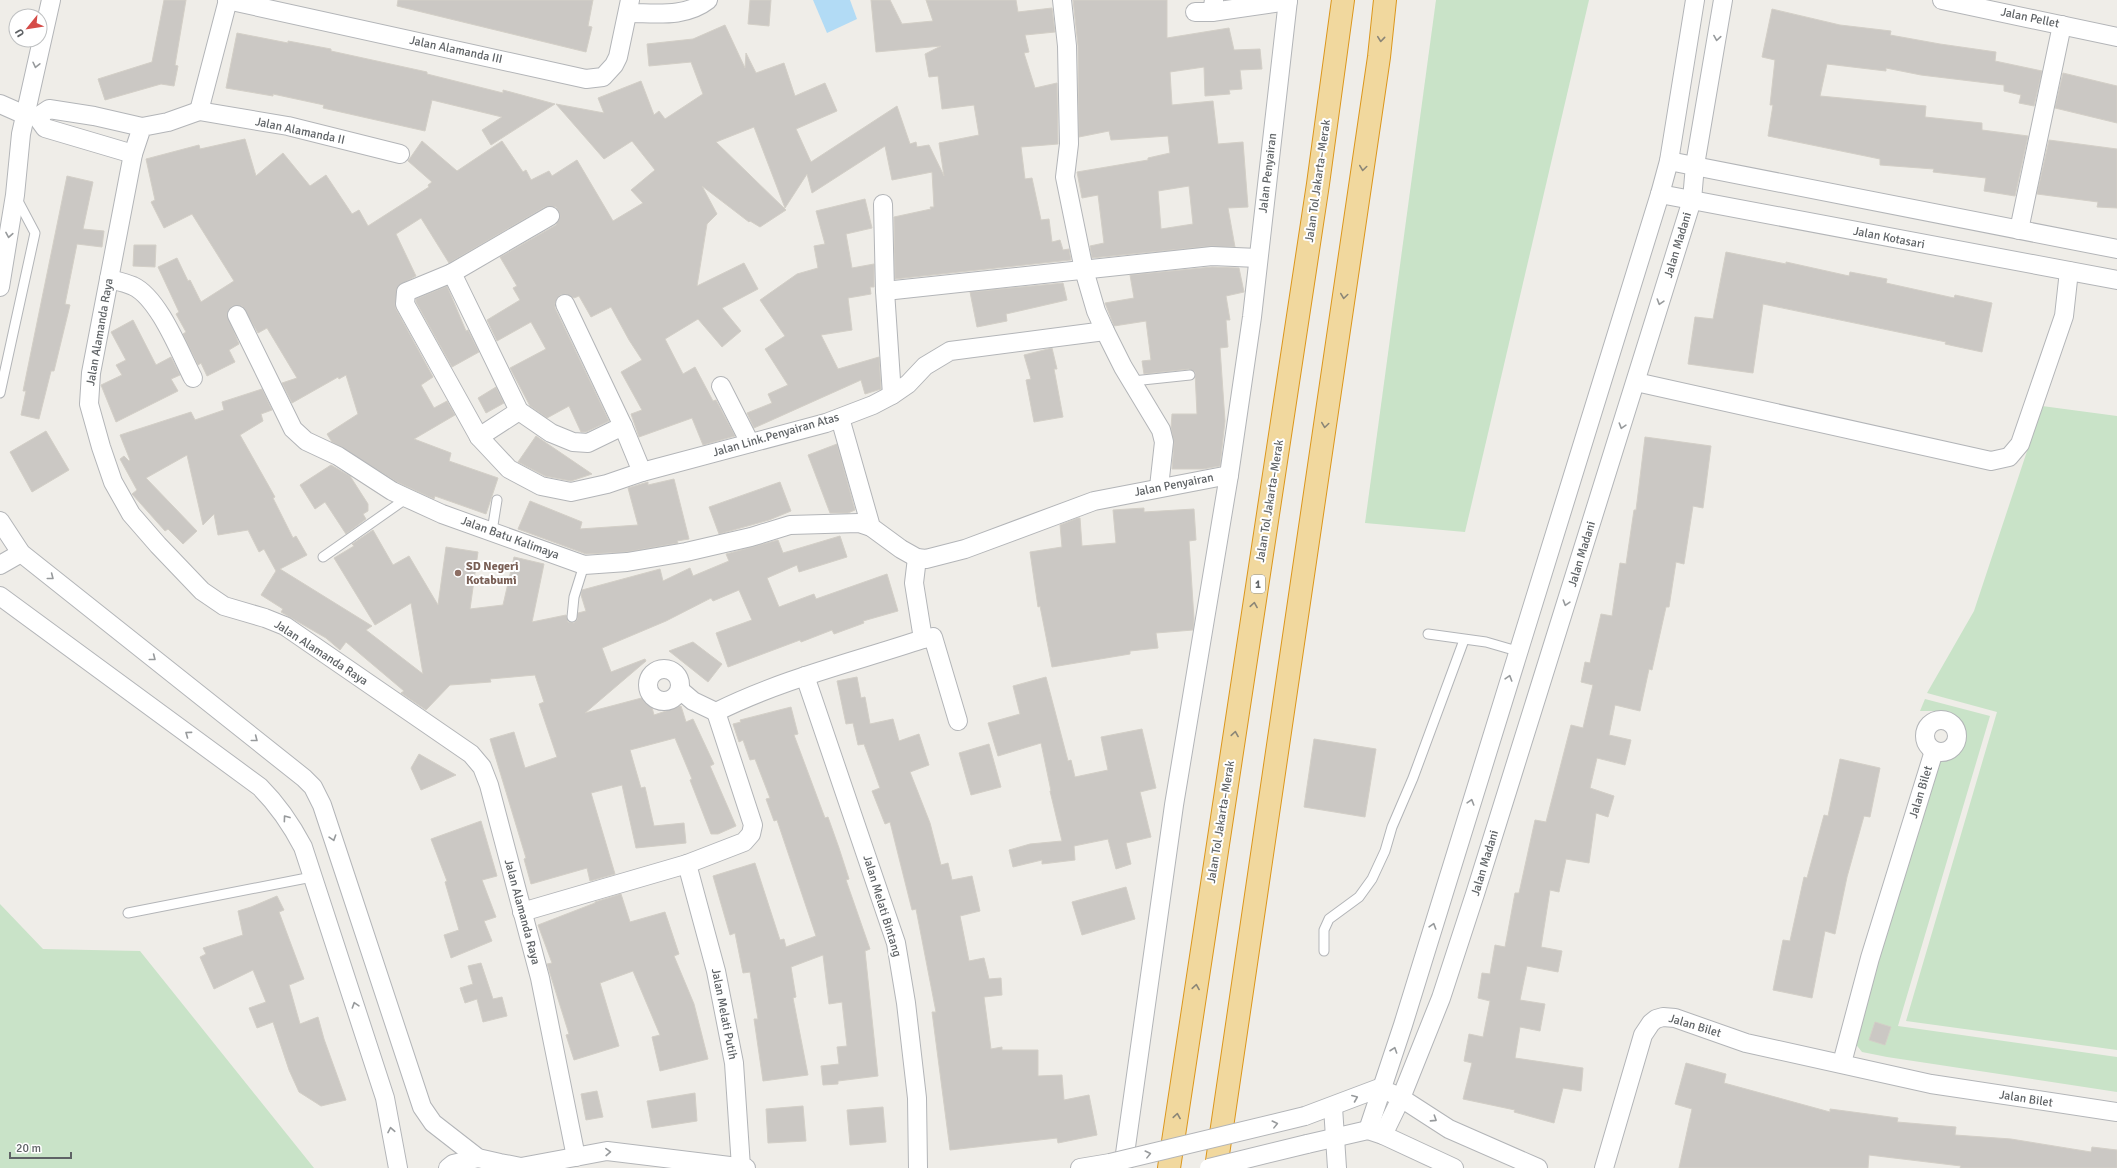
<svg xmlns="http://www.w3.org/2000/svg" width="2117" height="1168" viewBox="0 0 2117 1168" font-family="Signika,sans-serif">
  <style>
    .green { fill: #c9e3c8 }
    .water { fill: #b2dbf5 }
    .building { fill: #cbc8c4; stroke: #d3cfc7; fill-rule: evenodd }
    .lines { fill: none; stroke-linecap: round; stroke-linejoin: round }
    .service-casing { stroke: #b3b5b8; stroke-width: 11 }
    .minor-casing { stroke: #b3b5b8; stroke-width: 20 }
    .motorway-casing { stroke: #db961c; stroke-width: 24 }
    .service { stroke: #fff; stroke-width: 9 }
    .minor { stroke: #fff; stroke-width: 18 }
    .motorway { stroke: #f1d89e; stroke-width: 22 }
    .minor-bridge-casing { stroke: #b3b5b8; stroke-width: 20; stroke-linecap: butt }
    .minor-bridge { stroke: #fff; stroke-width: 18 }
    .oneway { stroke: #979a9c }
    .oneway2 { stroke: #8b8677 }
    .education-dot { fill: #8d6e63; stroke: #fff; stroke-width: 1.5 }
    .labels { text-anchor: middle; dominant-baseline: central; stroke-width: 4; stroke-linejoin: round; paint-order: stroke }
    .shield { fill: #fff; stroke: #8f9294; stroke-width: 1 }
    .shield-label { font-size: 11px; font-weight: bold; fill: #5f6366 }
    .street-label { font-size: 12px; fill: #5f6366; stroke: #fff }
    .education-label { font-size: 12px; font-weight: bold; fill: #785e54; stroke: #fff; text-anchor: start }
  </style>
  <rect width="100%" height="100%" fill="#efede8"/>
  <g class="green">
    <polygon points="1436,0 1589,0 1465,532 1365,523"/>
    <polygon points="2042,406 2117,416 2117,1050 1906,1021 1997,712 1927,693 1974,611"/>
    <polygon points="1925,699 1990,716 1898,1026 2117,1057 2117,1092 1887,1057 1862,1052 1854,1042 1940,751 1948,749 1954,728 1942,711 1920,711"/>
    <polygon points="0,904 43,949 140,951 314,1168 0,1168"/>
  </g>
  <polygon class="water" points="813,0 850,0 857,19 827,33"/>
  <g class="building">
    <polygon points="164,0 186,0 175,65 178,66 174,86 161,84 105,100 98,79 152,62"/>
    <polygon points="398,0 593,0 588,26 592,27 586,52 397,6"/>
    <polygon points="750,0 771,0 769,26 748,24"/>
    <polygon points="871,0 890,0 902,24 933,21 926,0 1016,0 1018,12 1052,8 1055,32 1025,35 1029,52 1024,53 1035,88 1057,83 1058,144 1021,147 1025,179 1032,178 1041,220 1049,219 1052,242 1060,240 1063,250 1069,249 1071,260 895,279 894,217 931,209 930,207 934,207 932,172 892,180 885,146 812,193 807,174 785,208 754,127 716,142 786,210 760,227 750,221 749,222 702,186 717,214 707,224 697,286 744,263 758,289 722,308 741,331 722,347 698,319 665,339 683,374 695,367 713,401 716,400 735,436 703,445 692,418 639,437 631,414 642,410 621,372 642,360 629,340 611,307 591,317 579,296 574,298 566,294 560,295 555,303 555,308 609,421 586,432 581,432 569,406 547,418 530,406 510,368 546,349 531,322 497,341 487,320 520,300 513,288 517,286 500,257 556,225 560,216 556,207 545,207 449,263 421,218 396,234 416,276 398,286 395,304 396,309 433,377 421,385 434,408 447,401 455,415 414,439 451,453 449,461 498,478 486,514 435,496 434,499 397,482 332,442 327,434 358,414 346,375 339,379 338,377 292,403 282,383 297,378 267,328 258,333 242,306 232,306 227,314 239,344 229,350 235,362 207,376 201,363 198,365 183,334 186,332 176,314 179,312 158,267 177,258 188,281 190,280 201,302 234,281 192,214 164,228 151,202 155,200 146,159 199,145 200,149 245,139 256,176 283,153 310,186 326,175 352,214 359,210 368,226 429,187 428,185 432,182 408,161 422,141 457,171 502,141 523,172 526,170 531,180 549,171 552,176 577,160 613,221 643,203 631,190 655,170 632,141 604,159 556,104 604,113 598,98 641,81 654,115 659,111 665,119 703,94 691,62 649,66 647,44 693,39 725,25 745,68 746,53 756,73 784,63 795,96 825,83 837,111 796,129 811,162 897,106 910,144 916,142 917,147 929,145 944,176 939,143 979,135 974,105 942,109 938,76 929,77 925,54 941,46 876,52"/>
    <path d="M 1073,0 L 1167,0 L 1167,38 L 1229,28 L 1234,50 L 1260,49 L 1262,69 L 1240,70 L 1242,89 L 1229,90 L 1230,94 L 1205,96 L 1204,67 L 1170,72 L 1172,105 L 1213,101 L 1218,144 L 1243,142 L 1248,207 L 1228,208 L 1235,247 L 1211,246 L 1092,258 L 1090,246 L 1104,243 L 1098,195 L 1082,198 L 1077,172 L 1148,160 L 1148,158 L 1170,153 L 1168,136 L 1111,140 L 1109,131 L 1079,137 L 1078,46 ZM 1189,186 L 1193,224 L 1161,229 L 1158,191 Z"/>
    <polygon points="1772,9 1840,25 1891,31 1890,35 1940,44 1996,52 1995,61 2042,71 2034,106 2019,103 2021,95 2004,91 2004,85 1921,75 1886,68 1886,71 1827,64 1820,96 1926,106 1925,117 1982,123 1982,130 2028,136 2015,196 1984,191 1986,178 1933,172 1934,169 1880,165 1880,159 1768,136 1773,105 1770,105 1775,60 1762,57"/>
    <polygon points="237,33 288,43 288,41 331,49 331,51 427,72 427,74 503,93 503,90 555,104 491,145 482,130 502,117 432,100 425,131 323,108 324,105 273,94 273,96 226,88"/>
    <polygon points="2063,73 2117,86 2117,123 2055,108"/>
    <polygon points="2049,140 2117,149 2117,208 2097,207 2098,202 2037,194"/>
    <polygon points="67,176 93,182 83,229 104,231 102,247 77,244 65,304 70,305 54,371 51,371 39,419 21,415 26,391 23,391"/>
    <polygon points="865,199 872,228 846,234 852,268 874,264 874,287 870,287 871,294 848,298 852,330 821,335 838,369 879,357 881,389 865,394 861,380 754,428 747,413 772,403 768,394 788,385 765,349 785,336 760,300 797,274 818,268 814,246 825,244 816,211"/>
    <polygon points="134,245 156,245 155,267 133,266"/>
    <polygon points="1726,252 1786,264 1786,262 1849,276 1850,272 1887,279 1886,283 1954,298 1955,295 1992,303 1982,352 1945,344 1946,342 1763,304 1753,373 1688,364 1695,317 1713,319"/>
    <polygon points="1212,267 1239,268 1244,292 1226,296 1230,320 1226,320 1228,347 1220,348 1225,421 1220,466 1203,469 1172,469 1174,443 1171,428 1172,414 1197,414 1195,372 1189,369 1144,374 1142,361 1151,360 1146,321 1114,326 1105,303 1134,298 1130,275"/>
    <polygon points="1063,283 1067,300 1006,314 1007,321 977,327 970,292"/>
    <polygon points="447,286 466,331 468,330 479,352 452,367 416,302 416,299"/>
    <polygon points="133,320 156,365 171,357 180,375 171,379 178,391 116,422 101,385 122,375 116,365 126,360 111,332"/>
    <polygon points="1052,348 1057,369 1054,369 1063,417 1034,422 1026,380 1031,379 1024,355"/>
    <polygon points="496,387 504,403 486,413 478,398"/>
    <polygon points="262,389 272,410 261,414 263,421 240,435 275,497 273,498 293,538 296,536 307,555 280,569 372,626 366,630 423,674 411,603 375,625 334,558 354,546 352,544 373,530 393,565 409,556 438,605 446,547 478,552 470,609 503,605 514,557 544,564 532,622 566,615 568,622 574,623 577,620 578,613 586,611 581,595 582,590 660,569 663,581 690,568 693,576 729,561 726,554 778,540 783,553 840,536 847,557 799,572 797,565 767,578 779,607 814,594 816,599 887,574 898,611 863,621 864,623 834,634 832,630 801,642 800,640 728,667 716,633 752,620 739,590 713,601 711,598 666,621 602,648 611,672 645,659 646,661 585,713 649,696 654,715 681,706 686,722 693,719 714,764 710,766 736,826 718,834 711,834 690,780 692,779 675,738 630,750 641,788 645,787 654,826 684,823 686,843 636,848 622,785 591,793 615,874 590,881 587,868 531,884 524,859 526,858 490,739 514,732 525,768 557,757 539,704 544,702 535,675 490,679 491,682 450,685 426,710 401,693 404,691 346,642 340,650 326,638 281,612 283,609 261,595 276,571 264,549 259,552 248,530 218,535 214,514 203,525 187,455 146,478 197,531 183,544 168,529 165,531 132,494 137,490 120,459 124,456 129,461 130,460 120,435 191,412 195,420 224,410 222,402"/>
    <polygon points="46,431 69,470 32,492 10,452"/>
    <polygon points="536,436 592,474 571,481 545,476 518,462"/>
    <polygon points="1645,437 1711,446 1703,508 1693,506 1684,564 1676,562 1669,607 1666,607 1652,670 1649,669 1640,711 1615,705 1609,735 1631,740 1625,765 1597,758 1590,788 1614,796 1608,817 1596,813 1589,863 1566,859 1559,892 1550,890 1541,947 1562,951 1558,972 1527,966 1520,1000 1545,1004 1540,1031 1520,1027 1515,1058 1583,1068 1581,1091 1563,1088 1554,1123 1514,1112 1515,1110 1463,1099 1472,1063 1464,1061 1469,1034 1483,1037 1490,1001 1478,998 1482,973 1490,974 1495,945 1505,947 1515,893 1519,893 1535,820 1546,822 1571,725 1583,728 1593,685 1581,682 1585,662 1590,663 1601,614 1612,616 1620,563 1626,564 1634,510 1636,510"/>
    <polygon points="837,444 855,510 848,513 830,513 808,455"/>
    <polygon points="331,465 350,476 368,504 368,511 363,514 366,519 346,534 325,502 315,509 300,485"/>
    <polygon points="674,479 689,539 677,541 678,543 626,552 586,554 518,529 530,501 582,522 580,529 638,525 628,488 648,482 648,485"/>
    <polygon points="780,482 791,511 769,520 719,534 709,507"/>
    <polygon points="1144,508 1144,512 1194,509 1196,540 1189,541 1194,619 1193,630 1156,633 1158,648 1130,651 1130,654 1052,667 1040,606 1038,607 1030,552 1062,547 1060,525 1078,518 1080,518 1082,546 1116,543 1113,510"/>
    <polygon points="693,642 722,664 708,682 669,651"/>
    <polygon points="857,677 861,698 865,697 870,724 893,719 899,741 919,734 929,765 910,772 930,823 941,865 948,863 952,880 972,876 980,911 960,916 969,961 984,958 989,979 1001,978 1002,995 984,997 991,1049 1002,1047 1002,1050 1038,1050 1038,1076 1062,1075 1064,1100 1089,1095 1097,1135 1058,1143 1057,1138 950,1150 932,1012 936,1012 916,909 912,910 890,822 885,824 872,791 880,788 864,744 858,745 853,723 846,724 837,681"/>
    <polygon points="1046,677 1068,761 1071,760 1075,777 1108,770 1101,737 1142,729 1156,788 1140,792 1151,837 1126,843 1131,864 1116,869 1108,839 1074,846 1075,860 1042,864 1042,860 1013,867 1009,850 1030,844 1062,841 1050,791 1051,791 1041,743 998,756 988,723 1020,714 1013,686"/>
    <polygon points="791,707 798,734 794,735 825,818 828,817 839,848 849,879 846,880 870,949 865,951 878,1076 838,1081 838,1084 823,1085 821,1066 839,1064 837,1047 847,1046 842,1002 829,1004 823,955 791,967 796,997 793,998 808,1075 763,1081 754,1019 758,1019 750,972 743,973 735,933 730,935 713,876 755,863 780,940 784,939 786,947 816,936 777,820 774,821 766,799 770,798 755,759 750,760 743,740 739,742 733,724 741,722 740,720"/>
    <polygon points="1314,739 1376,749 1365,817 1304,807"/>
    <polygon points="989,744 1001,787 971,795 959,753"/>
    <polygon points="419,754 456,775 421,790 411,768"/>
    <polygon points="1840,759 1880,768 1870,817 1864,816 1847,877 1835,934 1825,931 1812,998 1773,990 1783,940 1790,941 1804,877 1807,878 1824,815 1828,816"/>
    <polygon points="481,821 497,876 482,880 496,917 484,921 492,941 451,958 444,935 459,930 445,882 447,881 431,839"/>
    <polygon points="1126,887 1135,919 1082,935 1072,902"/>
    <polygon points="621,894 630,922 665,912 679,954 674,956 694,1004 708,1059 660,1071 652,1037 660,1035 633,971 600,983 619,1046 574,1060 566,1035 569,1034 547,964 552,963 538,925 595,903 595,902"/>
    <polygon points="277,896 284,910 279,912 304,979 289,985 300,1024 318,1017 324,1039 346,1100 321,1106 299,1092 289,1070 273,1022 257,1028 249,1008 266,1002 253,970 214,989 200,957 206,954 203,948 243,935 238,911 251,907"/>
    <polygon points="481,963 493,999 502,997 507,1016 483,1022 477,999 465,1003 460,988 473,984 468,966"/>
    <polygon points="1875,1022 1891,1027 1885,1045 1869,1040"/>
    <polygon points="1686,1063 1726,1074 1724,1083 1830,1112 1830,1109 1898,1118 1897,1122 1956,1127 1955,1135 2011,1139 2091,1152 2092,1147 2117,1150 2117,1168 1960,1168 1961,1166 1869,1155 1868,1168 1679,1168 1692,1109 1675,1104"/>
    <polygon points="597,1091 603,1117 586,1120 581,1094"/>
    <polygon points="695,1093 697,1121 652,1128 647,1101"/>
    <polygon points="803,1106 806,1141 768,1143 766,1109"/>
    <polygon points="883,1107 886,1142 850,1145 847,1110"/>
  </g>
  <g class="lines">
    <defs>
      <g id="service">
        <polyline points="1133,381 1190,375"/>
        <polyline points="0,393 35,233 17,199"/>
        <polyline points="492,531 497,500"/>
        <polyline points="323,557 407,498"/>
        <polyline points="572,617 574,597 584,565"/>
        <polyline points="1428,634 1486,642 1517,651"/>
        <polyline points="128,913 312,877"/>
        <polyline points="1324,951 1324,930 1329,919 1359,897 1372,879 1385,851 1392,827 1413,778 1464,640"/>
      </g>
      <g id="minor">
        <polyline points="227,0 586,79 603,77 614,65 618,57 630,0"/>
        <polyline points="1062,0 1067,46 1069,144 1065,177 1084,270 1096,311 1105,331 1123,367 1161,430 1164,442 1159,487"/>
        <polyline points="1214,0 1212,12 1288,1"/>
        <polyline points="1942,0 2117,37"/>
        <polyline points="1195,12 1212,12"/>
        <path d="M 628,13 C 656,13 685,18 708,0"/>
        <polyline points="0,104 25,115 37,117 45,128 133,154"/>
        <polyline points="199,111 168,122 142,127 133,154 91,373 89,404 101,447 113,482 131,514 158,545 202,591 224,606 265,618 285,626 471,754 482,767 489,785 540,978 576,1157"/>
        <polyline points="199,111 288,126 400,154"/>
        <polyline points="199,111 228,0"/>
        <polyline points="37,117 49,109 94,116 142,127"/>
        <polyline points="1669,161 2117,249"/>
        <polyline points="1660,194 2117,280"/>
        <polyline points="883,204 885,291 892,395"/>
        <polyline points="2019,230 2062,25"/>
        <polyline points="452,273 550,216"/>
        <path d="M 109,279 C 117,281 126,283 133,286 C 159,298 180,353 193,378"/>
        <polyline points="0,287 15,195 21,134 51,0"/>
        <polyline points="885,291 1212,256 1258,258"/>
        <polyline points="565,304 623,426 642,472"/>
        <polyline points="237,315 293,429 306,441 338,456 392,491 407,498 442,514 584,565 627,562 686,552 751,537 790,525 859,523 871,527"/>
        <polyline points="1636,382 1991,461 2009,457 2020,444 2064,316 2069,271"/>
        <polyline points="721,386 750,443"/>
        <polyline points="840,418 871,527 901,549 917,558 926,559 965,549 1094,501 1229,475 1252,317 1288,0"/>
        <polyline points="623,426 588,443 573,442 551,433 519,411 452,273 406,292 405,304 479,437 509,469 541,486 571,492 607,484 642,472 826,423 873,405 892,395 908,384 925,366 950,351 1105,331"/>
        <polyline points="479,437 519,411"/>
        <polyline points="0,521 21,553 304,778 313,787 322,805 422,1107 433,1123 478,1158 500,1163 521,1167 607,1151 746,1168"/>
        <polyline points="0,565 21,553"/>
        <path d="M 0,596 L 260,787 C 278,805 291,824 303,847 L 385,1098 L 398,1168"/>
        <polyline points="923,639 933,637 958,721"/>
        <circle cx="664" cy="685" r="16"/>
        <polyline points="805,676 896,943 906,1003 917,1098 918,1168"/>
        <path d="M 680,690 L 693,701 L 716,712 C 782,679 854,662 923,639 L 914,583 L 917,558"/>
        <circle cx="1941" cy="736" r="16"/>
        <polyline points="687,864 716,971 734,1063 741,1167"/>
        <polyline points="522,912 687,864 744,842 751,834 753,825 716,712"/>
        <polyline points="1842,1063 1870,958 1934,751"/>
        <polyline points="1333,1107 1337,1168"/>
        <polyline points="1305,1116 1382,1087"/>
        <polyline points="1368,1130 1403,1025 1660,194 1669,161 1695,0"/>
        <polyline points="1368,1130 1383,1135 1454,1168"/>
        <polyline points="1383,1135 1401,1098 1391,1093"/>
        <polyline points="1307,1144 1368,1130"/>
        <polyline points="448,1168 453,1164 478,1158"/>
        <polyline points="1080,1168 1110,1163"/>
        <polyline points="1123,1168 1174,805 1229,475"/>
        <polyline points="1538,1168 1449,1129 1401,1098 1441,998 1475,894 1692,200 1695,165 1723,0"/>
        <polyline points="1604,1168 1643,1035 1651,1023 1656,1019 1663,1017 1675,1018 1746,1043 1931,1084 2117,1112"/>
      </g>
      <g id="motorway">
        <polyline points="1169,1168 1318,184 1343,0"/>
        <polyline points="1216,1168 1379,57 1385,0"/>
      </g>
    </defs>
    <use href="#service" class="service-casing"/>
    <use href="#minor" class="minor-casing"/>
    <use href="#motorway" class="motorway-casing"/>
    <use href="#service" class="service"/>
    <use href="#minor" class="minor"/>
    <use href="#motorway" class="motorway"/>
    <defs>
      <g id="minor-bridge">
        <polyline points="1110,1163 1305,1116"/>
        <polyline points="1209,1168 1307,1144"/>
      </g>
    </defs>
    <use href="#minor-bridge" class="minor-bridge-casing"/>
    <use href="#minor-bridge" class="minor-bridge"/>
  </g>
  <defs><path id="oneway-chevron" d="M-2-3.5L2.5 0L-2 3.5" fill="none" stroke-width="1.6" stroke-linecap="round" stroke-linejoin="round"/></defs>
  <g class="oneway">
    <use href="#oneway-chevron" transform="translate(1717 38) rotate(99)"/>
    <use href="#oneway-chevron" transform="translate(36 65) rotate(103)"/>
    <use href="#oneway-chevron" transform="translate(9 235) rotate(100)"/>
    <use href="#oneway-chevron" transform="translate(1660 302) rotate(107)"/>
    <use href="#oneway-chevron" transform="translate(1622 426) rotate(107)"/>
    <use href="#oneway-chevron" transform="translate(51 577) rotate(38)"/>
    <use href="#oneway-chevron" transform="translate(1566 603) rotate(107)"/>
    <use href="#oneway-chevron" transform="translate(153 658) rotate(38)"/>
    <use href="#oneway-chevron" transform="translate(1509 678) rotate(-73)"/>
    <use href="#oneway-chevron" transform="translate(188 734) rotate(-144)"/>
    <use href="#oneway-chevron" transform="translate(255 739) rotate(38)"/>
    <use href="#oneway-chevron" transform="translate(1471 802) rotate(-73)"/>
    <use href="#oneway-chevron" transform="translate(286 818) rotate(-126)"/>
    <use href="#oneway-chevron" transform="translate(333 838) rotate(72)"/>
    <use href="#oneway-chevron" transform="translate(1433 926) rotate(-73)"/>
    <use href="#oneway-chevron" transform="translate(355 1005) rotate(-108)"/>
    <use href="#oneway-chevron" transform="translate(1394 1050) rotate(-71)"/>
    <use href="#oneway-chevron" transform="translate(1355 1098) rotate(-22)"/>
    <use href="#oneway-chevron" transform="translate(1434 1119) rotate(33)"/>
    <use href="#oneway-chevron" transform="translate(1275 1124) rotate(-14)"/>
    <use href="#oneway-chevron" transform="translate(391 1130) rotate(-101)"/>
    <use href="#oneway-chevron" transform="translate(608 1152) rotate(-2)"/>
    <use href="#oneway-chevron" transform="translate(1148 1154) rotate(-14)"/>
  </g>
  <g class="oneway2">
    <use href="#oneway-chevron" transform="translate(1381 39) rotate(96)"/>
    <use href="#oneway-chevron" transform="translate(1363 168) rotate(98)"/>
    <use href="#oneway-chevron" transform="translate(1344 296) rotate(98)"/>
    <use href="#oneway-chevron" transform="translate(1325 425) rotate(98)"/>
    <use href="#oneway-chevron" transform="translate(1254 605) rotate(-81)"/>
    <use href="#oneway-chevron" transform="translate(1235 734) rotate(-81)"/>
    <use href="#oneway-chevron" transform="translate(1196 987) rotate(-81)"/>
    <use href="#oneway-chevron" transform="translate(1177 1116) rotate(-81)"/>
  </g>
  <circle class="education-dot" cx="458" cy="573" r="4"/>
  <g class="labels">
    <rect class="shield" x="1251" y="575" width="14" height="18" rx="3"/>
    <g class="shield-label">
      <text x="1258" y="584">1</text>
    </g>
    <g class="street-label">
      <text transform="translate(2030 18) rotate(12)">Jalan Pellet</text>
      <text transform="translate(456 50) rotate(12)">Jalan Alamanda III</text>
      <text transform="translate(300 131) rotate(12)">Jalan Alamanda II</text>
      <text transform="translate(1268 173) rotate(-83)">Jalan Penyairan</text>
      <text transform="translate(1318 181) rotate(-82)">Jalan Tol Jakarta–Merak</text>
      <text transform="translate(1889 238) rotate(11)">Jalan Kotasari</text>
      <text transform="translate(1678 245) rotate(-73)">Jalan Madani</text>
      <text transform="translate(100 332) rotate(-80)">Jalan Alamanda Raya</text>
      <text transform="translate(776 435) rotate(-16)">Jalan Link.Penyairan Atas</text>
      <text transform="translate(1174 485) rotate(-11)">Jalan Penyairan</text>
      <text transform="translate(1270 501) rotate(-81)">Jalan Tol Jakarta–Merak</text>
      <text transform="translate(510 538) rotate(20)">Jalan Batu Kalimaya</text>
      <text transform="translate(1582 554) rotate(-73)">Jalan Madani</text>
      <text transform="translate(321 653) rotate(33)">Jalan Alamanda Raya</text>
      <text transform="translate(1921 792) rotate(-73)">Jalan Bilet</text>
      <text transform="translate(1221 822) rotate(-81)">Jalan Tol Jakarta–Merak</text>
      <text transform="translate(1485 863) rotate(-73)">Jalan Madani</text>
      <text transform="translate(882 906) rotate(73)">Jalan Melati Bintang</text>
      <text transform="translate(522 912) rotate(75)">Jalan Alamanda Raya</text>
      <text transform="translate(724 1014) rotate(79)">Jalan Melati Putih</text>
      <text transform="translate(1695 1026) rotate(17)">Jalan Bilet</text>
      <text transform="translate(2026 1099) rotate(9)">Jalan Bilet</text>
    </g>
    <g class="education-label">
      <text x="466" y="566">SD Negeri<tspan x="466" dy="14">Kotabumi</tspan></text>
    </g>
  </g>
  <g transform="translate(28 28) rotate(240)"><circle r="19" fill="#ffffff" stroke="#bfc1c2"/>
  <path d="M0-3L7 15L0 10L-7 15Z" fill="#d54c48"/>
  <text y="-6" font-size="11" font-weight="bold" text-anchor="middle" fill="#5f6366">U</text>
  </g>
  <path d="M10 1152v6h61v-6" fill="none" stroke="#5f6366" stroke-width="2"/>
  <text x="16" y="1152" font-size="12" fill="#5f6366" stroke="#ffffff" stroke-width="3" paint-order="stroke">20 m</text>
</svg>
